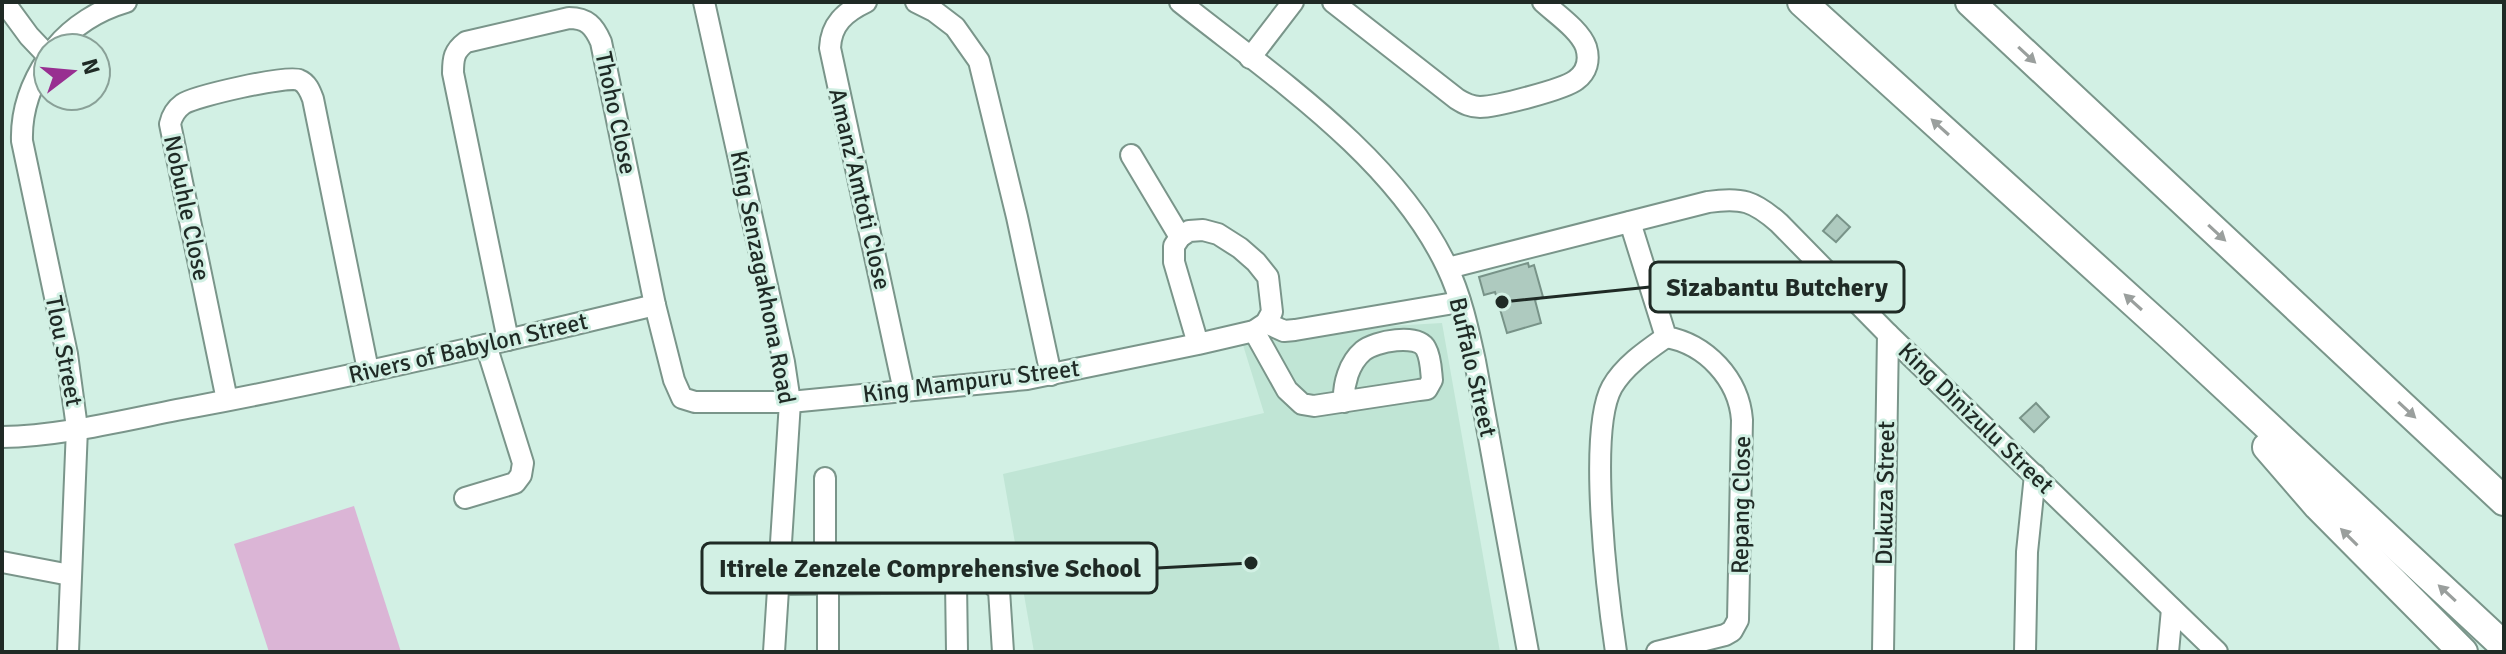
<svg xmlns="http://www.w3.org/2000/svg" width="2506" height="654" viewBox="0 0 2506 654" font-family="Signika,sans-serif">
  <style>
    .built { fill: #c0e5d5 }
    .green { fill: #dbb5d6 }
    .building { fill: #aecabf; stroke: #789388; stroke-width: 2 }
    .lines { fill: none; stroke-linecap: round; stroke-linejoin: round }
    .minor-casing { stroke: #7a958a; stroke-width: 24 }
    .highway-casing { stroke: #7a958a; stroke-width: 32 }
    .minor { stroke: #fff; stroke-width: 20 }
    .highway { stroke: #fff; stroke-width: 28 }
    .oneway { fill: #9a9f9d }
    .labels { text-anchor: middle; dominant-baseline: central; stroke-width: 6; stroke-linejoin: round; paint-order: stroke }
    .street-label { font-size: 24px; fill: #1f2a25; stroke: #d2f0e4 }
    .leader { fill: none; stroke: #1f2a25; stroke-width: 3 }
    .callout-dot { fill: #1f2a25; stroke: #d2f0e4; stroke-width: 3 }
    .callout { fill: #d2f0e4; stroke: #1f2a25; stroke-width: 3 }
    .callout-label { font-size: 26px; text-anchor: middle; font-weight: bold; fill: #1f2a25 }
  </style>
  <rect width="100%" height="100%" fill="#d2f0e4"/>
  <polygon class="built" points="1442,323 1500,652 1034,652 1003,474 1264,413 1243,345 1338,329"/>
  <polygon class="green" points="354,506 401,652 269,652 234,544"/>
  <g class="building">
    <polygon points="1837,215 1850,227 1836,242 1823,231"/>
    <polygon points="1528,263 1529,267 1534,265 1543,297 1535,300 1541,323 1507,333 1495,292 1484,295 1479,277"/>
    <polygon points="2036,403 2049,417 2034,432 2020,418"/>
  </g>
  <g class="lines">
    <defs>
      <g id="minor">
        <polyline points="4,2 29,36 48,56"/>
        <polyline points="704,2 784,362 790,402 774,652"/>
        <path d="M 866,2 C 845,12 831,24 830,48 L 904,391"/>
        <polyline points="916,2 934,11 955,27 979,61 1017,217 1051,375"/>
        <path d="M 1180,2 C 1273,76 1395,157 1447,267 C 1461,296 1468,329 1475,361 L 1528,652"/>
        <path d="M 1333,2 L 1457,99 C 1465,104 1471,107 1480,107 C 1496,107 1565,89 1576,80 C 1587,72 1590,60 1586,47 C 1580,30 1556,14 1543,2"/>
        <path d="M 55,48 C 73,26 99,10 126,2"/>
        <path d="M 48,58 C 31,83 21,111 22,141 L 67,354 L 77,428 L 68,652"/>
        <polyline points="1250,58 1293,2"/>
        <polyline points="1131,155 1180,237"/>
        <path d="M 1630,222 L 1666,337 C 1706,344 1739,379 1742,420 L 1738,620 L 1732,631 L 1725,635 L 1657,652"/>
        <path d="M 1448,268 L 1708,202 C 1742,197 1754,201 1779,223 L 1888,334 L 2217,652"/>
        <polyline points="1266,323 1284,331 1295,330 1460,302"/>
        <path d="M 1254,331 L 1287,390 L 1302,404 L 1314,406 L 1419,390 L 1427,389 L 1432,380 C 1431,371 1431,358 1426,349 C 1418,333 1375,341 1363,351 C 1349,363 1343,384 1344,402"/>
        <path d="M 508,340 L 453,73 C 453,58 454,51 466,42 L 569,18 C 587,18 594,26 601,42 L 655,305 L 674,380 L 682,398 L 695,402 L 790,402 L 1027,379 L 1198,344 L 1254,331 L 1266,323 L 1272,312 L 1268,277 L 1256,262 L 1240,248 L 1218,234 L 1203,230 L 1189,231 L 1180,237 L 1174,246 L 1174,262 L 1198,344"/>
        <path d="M 227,400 L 170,124 C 172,115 176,109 183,104 C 195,96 287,75 299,80 C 307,83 310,91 313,99 L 368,370"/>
        <path d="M 2,437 C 66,436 131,418 193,407 C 348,378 502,342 655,305"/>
        <polyline points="825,478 825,555"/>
        <polyline points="465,498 515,483 521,475 523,463 486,345"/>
        <polyline points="781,555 993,560"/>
        <polyline points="2,562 70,575"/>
        <polyline points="956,582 957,652"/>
        <polyline points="828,583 828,652"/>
        <polyline points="779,584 989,582 999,590 1003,652"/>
        <path d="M 1616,652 C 1608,598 1587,432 1612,387 C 1624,366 1646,351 1666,337"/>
        <polyline points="1883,652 1888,334"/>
        <polyline points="2025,652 2027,552 2035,475"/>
        <polyline points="2168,652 2172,609"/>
      </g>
      <g id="highway">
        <polyline points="1802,2 2172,337 2504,646"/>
        <polyline points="1970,2 2504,501"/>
        <polyline points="2267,447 2318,506 2463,652"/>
      </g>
    </defs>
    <use href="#minor" class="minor-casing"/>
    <use href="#highway" class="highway-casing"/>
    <use href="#minor" class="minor"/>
    <use href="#highway" class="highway"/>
  </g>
  <defs><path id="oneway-solid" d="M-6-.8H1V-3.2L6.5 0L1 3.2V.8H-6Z" transform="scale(2)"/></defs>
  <g class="oneway">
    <use href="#oneway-solid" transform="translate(2027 55) rotate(43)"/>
    <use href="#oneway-solid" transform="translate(1940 127) rotate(-138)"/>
    <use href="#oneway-solid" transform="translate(2217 233) rotate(43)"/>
    <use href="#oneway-solid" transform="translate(2133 302) rotate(-138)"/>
    <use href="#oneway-solid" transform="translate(2407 410) rotate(43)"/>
    <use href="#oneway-solid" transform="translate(2349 537) rotate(-135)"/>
    <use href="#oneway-solid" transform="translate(2447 593) rotate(-137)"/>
  </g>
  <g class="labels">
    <g class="street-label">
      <text transform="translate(616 113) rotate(78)">Thoho Close</text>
      <text transform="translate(860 189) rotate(77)">Amanz'Amtoti Close</text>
      <text transform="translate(187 208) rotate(78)">Nobuhle Close</text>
      <text transform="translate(763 277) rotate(79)">King Senzagakhona Road</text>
      <text transform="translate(468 348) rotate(-13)">Rivers of Babylon Street</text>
      <text transform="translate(64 351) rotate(79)">Tlou Street</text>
      <text transform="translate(1473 367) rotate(77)">Buffalo Street</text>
      <text transform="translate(971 381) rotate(-7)">King Mampuru Street</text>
      <text transform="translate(1976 418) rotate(44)">King Dinizulu Street</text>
      <text transform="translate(1885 493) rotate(-89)">Dukuza Street</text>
      <text transform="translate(1741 505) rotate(-89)">Repang Close</text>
    </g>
  </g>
  <path class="leader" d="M1502 302L1650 287M1251 563L1157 568"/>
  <g class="callout-dot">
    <circle cx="1502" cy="302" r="8"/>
    <circle cx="1251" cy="563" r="8"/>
  </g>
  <g class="callout">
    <rect x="1650" y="262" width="254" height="50" rx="8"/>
    <rect x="702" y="543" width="455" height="50" rx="8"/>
  </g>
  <g class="callout-label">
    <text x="1777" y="296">Sizabantu Butchery</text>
    <text x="930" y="577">Itirele Zenzele Comprehensive School</text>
  </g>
  <rect width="2506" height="654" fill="none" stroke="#1f2a25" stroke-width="8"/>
  <g transform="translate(72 72) rotate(74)"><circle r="38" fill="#d2f0e4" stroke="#8aa198" stroke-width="2"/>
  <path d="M0-6L14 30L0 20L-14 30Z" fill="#982f91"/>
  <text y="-12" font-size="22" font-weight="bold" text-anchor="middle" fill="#1f2a25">N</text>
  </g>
</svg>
